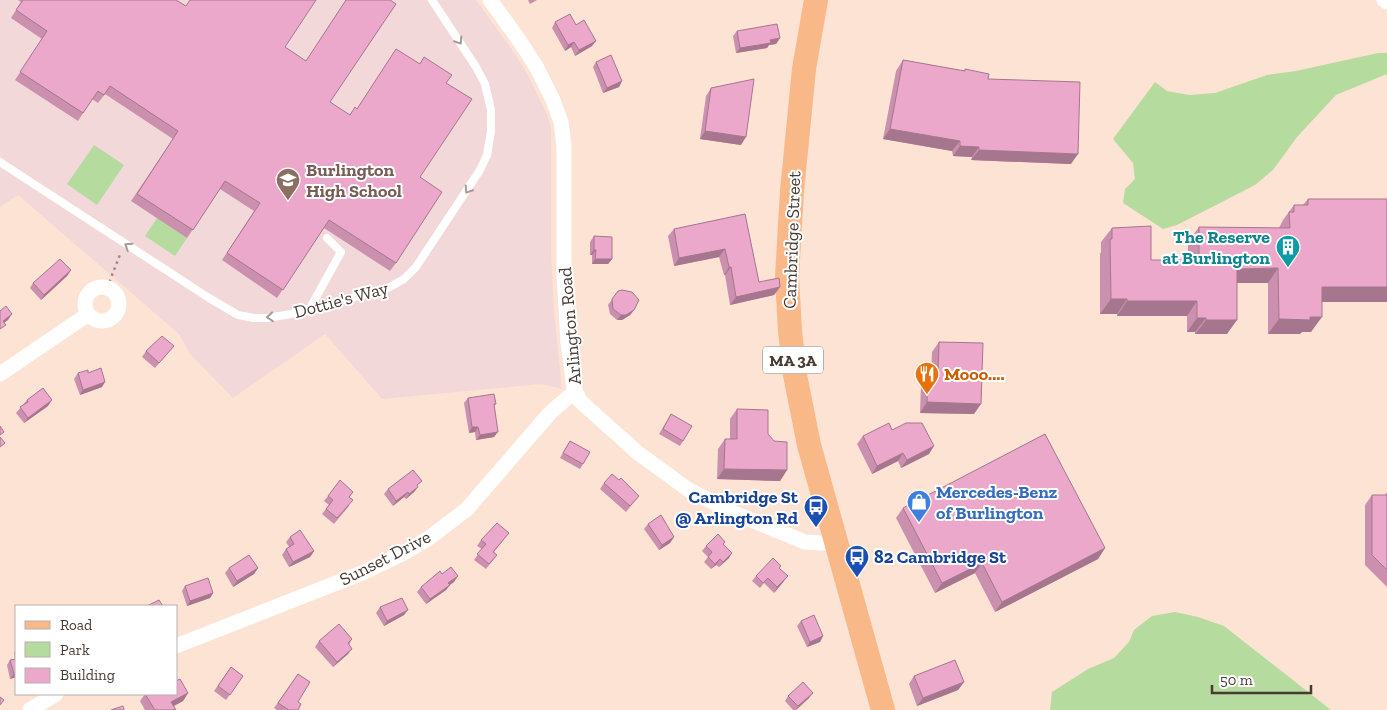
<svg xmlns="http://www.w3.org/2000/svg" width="1387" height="710" viewBox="0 0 1387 710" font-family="'Zilla Slab',serif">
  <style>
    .education { fill: #f3d8da }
    .green { fill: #b5db9f }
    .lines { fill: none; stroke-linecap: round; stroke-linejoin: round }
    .path { stroke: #9e8b80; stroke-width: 2.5; stroke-dasharray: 2.5 4; stroke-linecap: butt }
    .lane { stroke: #fff; stroke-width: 8 }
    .street { stroke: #fff; stroke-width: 15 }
    .primary { stroke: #f8b887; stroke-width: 24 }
    .wall { fill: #cb90ae }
    .shaded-wall { fill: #a5768d }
    .building { fill: #eca8ca; stroke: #a5768d }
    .oneway { stroke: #a29c98 }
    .labels { text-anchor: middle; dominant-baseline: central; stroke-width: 4; stroke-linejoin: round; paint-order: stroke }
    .shield { fill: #fff; stroke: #7e7570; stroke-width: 1 }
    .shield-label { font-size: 16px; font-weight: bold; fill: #463a32 }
    .education-label { font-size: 18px; font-weight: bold; fill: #785e54; stroke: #fff; text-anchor: start }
    .culture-label { font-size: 18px; font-weight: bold; fill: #0d838f; stroke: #fff; text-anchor: end }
    .street-label { font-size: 18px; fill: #463a32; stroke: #fff }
    .food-label { font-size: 18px; font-weight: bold; fill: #c56008; stroke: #fff; text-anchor: start }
    .shop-label { font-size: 18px; font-weight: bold; fill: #366cbe; stroke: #fff; text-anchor: start }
    .transit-label { font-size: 18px; font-weight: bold; fill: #164399; stroke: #fff; text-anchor: end }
  </style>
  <rect width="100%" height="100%" fill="#fde3d4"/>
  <polygon class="education" points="0,0 476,0 511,48 528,75 547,114 551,128 551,251 554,311 562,389 541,384 382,399 325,334 233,398 190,354 179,334 18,195 0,207"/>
  <g class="green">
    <polygon points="1378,53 1387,53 1387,74 1336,95 1297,137 1273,170 1255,185 1177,225 1163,229 1123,203 1125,189 1135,179 1133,163 1113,139 1155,82 1167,91 1189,95 1215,93 1267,75 1296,71"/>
    <polygon points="94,145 124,165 97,205 67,184"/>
    <polygon points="157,218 187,238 175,256 145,236"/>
    <polygon points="1175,612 1198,617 1224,626 1331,710 1050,710 1052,692 1088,669 1114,658 1129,642 1134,630 1152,616"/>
  </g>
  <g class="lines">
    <polyline class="path" points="107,288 121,252"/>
    <g class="lane">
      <polyline points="0,162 209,298 238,315 254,318 267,318 291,314 388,288 404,279 416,267 480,170 487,155 491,131 491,110 485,84 476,67 432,0"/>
      <polyline points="309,310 341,252 327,238"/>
    </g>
    <g class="street">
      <polyline points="490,0 519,40 537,68 553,100 561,122 564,146 564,275 568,343 574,388 580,401 638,453 689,490 734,513 805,542 837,544"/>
      <polyline points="1384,0 1387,2"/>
      <circle cx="102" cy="304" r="17"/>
      <polyline points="0,374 87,315"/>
      <polyline points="176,646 362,573 404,553 429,538 467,509 550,413 567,398 577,394"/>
      <polyline points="30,710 56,694"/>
    </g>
    <polyline class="primary" points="816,0 804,69 792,191 787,277 790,331 795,375 809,445 883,710"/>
  </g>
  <g class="wall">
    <polygon points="18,0 176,0 185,6 285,47 330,102 349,115 356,109 446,83 396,263 390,271 324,228 277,298 222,260 254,211 220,189 187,238 131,201 173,139 105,94 98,103 92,99 78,121 15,80 42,39 11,18 21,2"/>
    <polygon points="528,0 537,0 530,4"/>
    <polygon points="555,22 576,25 592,46 575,56 571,47 565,51 552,28"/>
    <polygon points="737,31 780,38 776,44 769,45 767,48 736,53 733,36"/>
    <polygon points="903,60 964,71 965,69 988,79 1071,164 971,160 972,157 953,156 952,151 883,139 896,71"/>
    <polygon points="596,62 622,81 619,87 603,93 593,67"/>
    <polygon points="711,88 741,145 700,139 706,96"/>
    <polygon points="1308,199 1387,302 1322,302 1311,332 1302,332 1300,334 1268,334 1268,283 1237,283 1227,334 1195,334 1195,332 1187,332 1187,316 1117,316 1117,314 1100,314 1100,254 1101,252 1101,242 1112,228 1151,260 1188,260 1188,242 1199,227 1279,228 1283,220 1294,205 1303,205"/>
    <polygon points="745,214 759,282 780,287 774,295 730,305 725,275 724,275 719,257 674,266 668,236 674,229"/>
    <polygon points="594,236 612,259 608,264 592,264 592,255 590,255 590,242"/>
    <polygon points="71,270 67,276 41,300 30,288 33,283"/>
    <polygon points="618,291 634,310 630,315 622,320 617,320 610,314 608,305"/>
    <polygon points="939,342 974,414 920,413 921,385 928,375 931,375 932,352"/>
    <polygon points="174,346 155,368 142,357 146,351"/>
    <polygon points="78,373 88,373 102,387 80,395 74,379"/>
    <polygon points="468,398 496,404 494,406 494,437 476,440 475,432 469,433 464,403"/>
    <polygon points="27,400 48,406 24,423 16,413"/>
    <polygon points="737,409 768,434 787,470 780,481 717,479 718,449 725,439 730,439 730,419"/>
    <polygon points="671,414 683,441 680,446 659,434"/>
    <polygon points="892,430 929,454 901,468 898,461 872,474 857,444 863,436"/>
    <polygon points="570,441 583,464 580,469 560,458"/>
    <polygon points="604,483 639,496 626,512 600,489"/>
    <polygon points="418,487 414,492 406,499 404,497 393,506 384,494 388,489"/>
    <polygon points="1387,492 1387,587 1365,565 1365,505 1372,495 1385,495"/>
    <polygon points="328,496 349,497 349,506 334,524 322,514 329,505 324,501"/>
    <polygon points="903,508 1105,548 1098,559 995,612 975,573 935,593 896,518"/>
    <polygon points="648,524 674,537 670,543 659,550 644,529"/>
    <polygon points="290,537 314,551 310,557 289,567 282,555 286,549 289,547 286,542"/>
    <polygon points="505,538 494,552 497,555 486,569 474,560 482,549 477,546 481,540"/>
    <polygon points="723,544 729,558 719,567 716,565 711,569 704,562 708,557 702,551 706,546"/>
    <polygon points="781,566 779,568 784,581 774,593 764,583 760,588 752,581 756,576"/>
    <polygon points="229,568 258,568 254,574 233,587 225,573"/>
    <polygon points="442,574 454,582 450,585 446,590 426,604 417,592 421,587"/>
    <polygon points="185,586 213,593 210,598 187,606 182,591"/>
    <polygon points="380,607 404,615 384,626 376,613"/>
    <polygon points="801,621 823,636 820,642 807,647 797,626"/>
    <polygon points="352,639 349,645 348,654 333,667 315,647 319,641"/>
    <polygon points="16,649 16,677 10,679 7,665 10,660 15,659 14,653"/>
    <polygon points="231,667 243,676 226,700 214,691"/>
    <polygon points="298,674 298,710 277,710 274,708"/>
    <polygon points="914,676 964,682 958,690 917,706 909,684"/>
    <polygon points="188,693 183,701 174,706 176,710 145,710 140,701 145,694"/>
    <polygon points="788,696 809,698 796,710 793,710 785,701"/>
  </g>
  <g class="shaded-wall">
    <polygon points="780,38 776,44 769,45 767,48 736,53 740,48"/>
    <polygon points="596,41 592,46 575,56 579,50"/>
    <polygon points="574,42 571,47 565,51 568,45"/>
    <polygon points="622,81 619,87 603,93 607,88"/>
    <polygon points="890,129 960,141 952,151 883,139"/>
    <polygon points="705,131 746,137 741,145 700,139"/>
    <polygon points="960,146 979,147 972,157 953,156"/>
    <polygon points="979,150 1078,154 1071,164 971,160"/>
    <polygon points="725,249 719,257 674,266 679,258"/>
    <polygon points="594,250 596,250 592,255 590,255"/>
    <polygon points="595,259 612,259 608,264 592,264"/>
    <polygon points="729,267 731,267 725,275 724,275"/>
    <polygon points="1278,268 1268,283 1227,283 1237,269"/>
    <polygon points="71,270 67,276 41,300 44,295"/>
    <polygon points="780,287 774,295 730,305 736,297"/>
    <polygon points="1322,287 1387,287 1387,302 1312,302"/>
    <polygon points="1111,299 1127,299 1117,314 1100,314"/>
    <polygon points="1127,301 1197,301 1187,316 1117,316"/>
    <polygon points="634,310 630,315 622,320 617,320 621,315"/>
    <polygon points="12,314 8,320 0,326 3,321"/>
    <polygon points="1310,317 1322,317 1311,332 1302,332 1300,334 1268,334 1279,319"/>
    <polygon points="1197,318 1206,318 1195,332 1187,332"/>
    <polygon points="1206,320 1237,320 1227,334 1195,334"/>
    <polygon points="105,382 102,387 80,395 83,390"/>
    <polygon points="52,400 48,406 24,423 28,418"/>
    <polygon points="927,402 981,404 974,414 920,413"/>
    <polygon points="472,427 478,427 475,432 469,433"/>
    <polygon points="498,432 494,437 476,440 480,435"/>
    <polygon points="934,446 929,454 901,468 907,460"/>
    <polygon points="903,453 898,461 872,474 877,466"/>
    <polygon points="724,469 787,470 780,481 717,479"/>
    <polygon points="418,487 414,492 406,499 409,494"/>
    <polygon points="408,492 404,497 393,506 396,501"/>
    <polygon points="674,537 670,543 659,550 662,545"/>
    <polygon points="1105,548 1098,559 995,612 1002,602"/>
    <polygon points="314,551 310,557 289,567 293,562"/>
    <polygon points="732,553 729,558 719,567 723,562"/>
    <polygon points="720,559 716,565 711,569 715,564"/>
    <polygon points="982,563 975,573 935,593 942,583"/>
    <polygon points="258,568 254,574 233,587 237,581"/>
    <polygon points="458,576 454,582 445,588 448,583"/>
    <polygon points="788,576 784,581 774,593 777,587"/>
    <polygon points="450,585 446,590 426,604 430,599"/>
    <polygon points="213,593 210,598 187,606 190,601"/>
    <polygon points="408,610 404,615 384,626 387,621"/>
    <polygon points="823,636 820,642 807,647 810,642"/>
    <polygon points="352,649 348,654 333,667 337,662"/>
    <polygon points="16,673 16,677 10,679 14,674"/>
    <polygon points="964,682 958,690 917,706 923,698"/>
    <polygon points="188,693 183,701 166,710 171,702"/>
    <polygon points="813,693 809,698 796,710 798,706"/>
  </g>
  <g class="building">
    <polygon points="23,0 176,0 186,6 190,0 316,0 285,47 306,61 346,0 390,0 396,4 330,102 350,115 355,107 357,109 396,49 420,64 424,57 452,75 446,83 472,99 420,177 442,192 396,263 329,220 283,290 227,253 260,203 225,181 193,230 137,194 178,131 110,86 104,95 98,91 83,113 20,72 47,31 16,10"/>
    <polygon points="570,14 576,25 584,20 596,41 579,50 574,42 568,45 555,22"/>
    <polygon points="777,24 780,38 770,40 771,43 740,48 737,31"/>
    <polygon points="611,55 622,81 607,88 596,62"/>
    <polygon points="903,60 965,71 965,69 989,74 988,79 1080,82 1078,154 979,150 979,147 960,146 960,141 890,129"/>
    <polygon points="754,79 746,137 705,131 711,88"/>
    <polygon points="1308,199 1387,199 1387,287 1322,287 1322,317 1310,317 1310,320 1279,319 1278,268 1237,269 1237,320 1206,320 1206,318 1197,318 1197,301 1127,301 1127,299 1111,299 1110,239 1112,239 1112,228 1151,226 1151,260 1199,260 1199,227 1290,228 1289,212 1294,212 1294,205 1308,205"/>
    <polygon points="745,214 759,282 779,278 780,287 736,297 731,267 729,267 725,249 679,258 674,229"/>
    <polygon points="594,236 612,237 612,259 595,259 596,250 594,250"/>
    <polygon points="60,259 71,270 44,295 33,283"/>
    <polygon points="622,290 632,292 639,300 634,310 626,315 621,315 613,309 612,299 618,291"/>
    <polygon points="6,306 12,314 3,321 6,325 0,329 0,311"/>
    <polygon points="162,336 174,346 159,363 146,351"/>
    <polygon points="939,342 983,343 981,404 927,402 928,375 938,375"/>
    <polygon points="101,368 105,382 83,390 78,373 88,370 88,373"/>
    <polygon points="43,388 52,400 28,418 20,407 28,402 27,400"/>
    <polygon points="494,394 496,404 494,404 498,432 480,435 478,427 472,427 468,398"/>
    <polygon points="737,409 768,410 768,434 774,441 787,442 787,470 724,469 725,439 737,439"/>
    <polygon points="671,414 692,426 683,441 663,429"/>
    <polygon points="889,423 892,430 906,423 922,423 934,446 907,460 903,453 877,466 863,436"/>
    <polygon points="0,426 4,432 0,435"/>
    <polygon points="1045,434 1105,548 1002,602 982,563 942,583 903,508"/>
    <polygon points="0,437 5,443 0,447"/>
    <polygon points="570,441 590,452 583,464 563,453"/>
    <polygon points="413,470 422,481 417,485 418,487 409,494 408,492 396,501 388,489"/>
    <polygon points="612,474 619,480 621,478 639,496 630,506 604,483"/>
    <polygon points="340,480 353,492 349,497 353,500 337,518 326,509 333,500 328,496"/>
    <polygon points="1372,495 1387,495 1387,570 1372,555"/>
    <polygon points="661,515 674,537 662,545 648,524"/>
    <polygon points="497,523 509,533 493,552 497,555 489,564 477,554 486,544 481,540"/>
    <polygon points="300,530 314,551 293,562 286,549 294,544 290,537"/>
    <polygon points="718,534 725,542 723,544 732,553 723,562 720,559 715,564 708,557 712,552 706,546"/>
    <polygon points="249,555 258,568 237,581 229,568"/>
    <polygon points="773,558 781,566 779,568 788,576 777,587 768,578 763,583 756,576"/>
    <polygon points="451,567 458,576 448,583 450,585 430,599 421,587 440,571 442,574"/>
    <polygon points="208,578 213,593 190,601 185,586"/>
    <polygon points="402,598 408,610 387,621 380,607"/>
    <polygon points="159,600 163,606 147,606"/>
    <polygon points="814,615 823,636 810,642 801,621"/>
    <polygon points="339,624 352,639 348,643 352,649 337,662 319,641"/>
    <polygon points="16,659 16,673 14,674 10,660"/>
    <polygon points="955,660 964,682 923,698 914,676"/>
    <polygon points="231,667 243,676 230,695 218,686"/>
    <polygon points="298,674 310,682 298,702 301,704 298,710 289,710 278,703"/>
    <polygon points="180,679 188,693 171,702 176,710 155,710 145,694 176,694 176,681"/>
    <polygon points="803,682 813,693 798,706 788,696"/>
    <polygon points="0,697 4,700 0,705"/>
    <polygon points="123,706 124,710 111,710"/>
  </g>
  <defs><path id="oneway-chevron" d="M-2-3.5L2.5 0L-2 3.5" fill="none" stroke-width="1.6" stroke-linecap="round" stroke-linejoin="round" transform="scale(1.25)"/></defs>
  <g class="oneway">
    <use href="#oneway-chevron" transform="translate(459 41) rotate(57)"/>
    <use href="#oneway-chevron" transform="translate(468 190) rotate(123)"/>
    <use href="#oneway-chevron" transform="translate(128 246) rotate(-147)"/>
    <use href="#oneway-chevron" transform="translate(270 317) rotate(175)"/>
  </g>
  <defs>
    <symbol id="school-pin" viewBox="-11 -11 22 30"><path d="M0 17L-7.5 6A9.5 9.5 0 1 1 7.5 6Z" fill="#8d6e63" stroke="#fff"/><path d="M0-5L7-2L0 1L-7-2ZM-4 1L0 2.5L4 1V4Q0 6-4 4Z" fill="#fff"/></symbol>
    <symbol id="building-pin" viewBox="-11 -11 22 30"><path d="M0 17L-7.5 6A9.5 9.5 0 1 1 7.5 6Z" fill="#0f9aa8" stroke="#fff"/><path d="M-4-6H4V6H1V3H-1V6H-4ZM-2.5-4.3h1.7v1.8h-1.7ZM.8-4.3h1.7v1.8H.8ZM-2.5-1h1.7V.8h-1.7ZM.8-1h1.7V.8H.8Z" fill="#fff"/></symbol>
    <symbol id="restaurant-pin" viewBox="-11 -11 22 30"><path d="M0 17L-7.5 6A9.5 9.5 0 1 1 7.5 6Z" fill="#e8710a" stroke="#fff"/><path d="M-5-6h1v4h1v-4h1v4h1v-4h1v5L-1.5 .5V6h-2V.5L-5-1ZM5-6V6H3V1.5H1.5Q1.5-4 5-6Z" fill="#fff"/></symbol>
    <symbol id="shop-pin" viewBox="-11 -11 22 30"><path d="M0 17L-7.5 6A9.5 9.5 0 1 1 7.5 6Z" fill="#3f7fe0" stroke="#fff"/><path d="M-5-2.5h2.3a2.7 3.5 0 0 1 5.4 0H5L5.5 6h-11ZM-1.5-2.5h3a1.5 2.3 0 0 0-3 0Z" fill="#fff"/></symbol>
    <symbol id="bus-pin" viewBox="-11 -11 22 30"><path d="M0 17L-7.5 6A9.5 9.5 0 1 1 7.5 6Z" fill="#1a4fb4" stroke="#fff"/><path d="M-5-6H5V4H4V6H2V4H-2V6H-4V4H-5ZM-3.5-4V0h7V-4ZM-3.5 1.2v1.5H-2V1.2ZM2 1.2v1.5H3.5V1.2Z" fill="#fff"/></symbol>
  </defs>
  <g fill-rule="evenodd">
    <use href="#school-pin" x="274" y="166" width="28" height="38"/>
    <use href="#building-pin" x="1274" y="233" width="28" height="38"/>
    <use href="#restaurant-pin" x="913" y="360" width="28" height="38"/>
    <use href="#shop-pin" x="905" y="488" width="28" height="38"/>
    <use href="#bus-pin" x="802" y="493" width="28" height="38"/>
    <use href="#bus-pin" x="843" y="543" width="28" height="38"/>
  </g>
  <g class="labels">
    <rect class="shield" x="763" y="346.5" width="60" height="27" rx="4"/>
    <g class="shield-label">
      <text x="793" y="360">MA 3A</text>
    </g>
    <g class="education-label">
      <text x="306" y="170">Burlington<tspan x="306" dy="21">High School</tspan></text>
    </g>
    <g class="culture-label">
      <text x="1270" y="237">The Reserve<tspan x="1270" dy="21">at Burlington</tspan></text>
    </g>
    <g class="street-label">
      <text transform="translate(792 240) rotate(-88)">Cambridge Street</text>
      <text transform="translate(341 300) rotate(-15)">Dottie's Way</text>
      <text transform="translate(570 326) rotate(-95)">Arlington Road</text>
      <text transform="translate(385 558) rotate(-27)">Sunset Drive</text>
    </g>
    <g class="food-label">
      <text x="944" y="374">Mooo....</text>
    </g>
    <g class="shop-label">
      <text x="936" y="492">Mercedes-Benz<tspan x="936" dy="21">of Burlington</tspan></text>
    </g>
    <g class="transit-label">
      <text x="798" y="497">Cambridge St<tspan x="798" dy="21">@ Arlington Rd</tspan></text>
      <text x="874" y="557" text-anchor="start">82 Cambridge St</text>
    </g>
  </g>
  <rect x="15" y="605" width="162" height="90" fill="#ffffff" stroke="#b5b0ad"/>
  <rect x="25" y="621" width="25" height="8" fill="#f8b887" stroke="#b5b0ad"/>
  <text x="60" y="630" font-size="15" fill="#463a32">Road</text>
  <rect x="25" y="642" width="25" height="15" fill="#b5db9f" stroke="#b5b0ad"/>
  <text x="60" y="655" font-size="15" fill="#463a32">Park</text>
  <rect x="25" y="668" width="25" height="15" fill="#eca8ca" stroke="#b5b0ad"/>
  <text x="60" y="680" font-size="15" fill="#463a32">Building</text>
  <path d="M1212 685v8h99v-8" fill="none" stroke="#463a32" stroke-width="2.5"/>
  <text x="1220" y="685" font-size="15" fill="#463a32" stroke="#ffffff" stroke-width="4" paint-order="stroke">50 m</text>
</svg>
